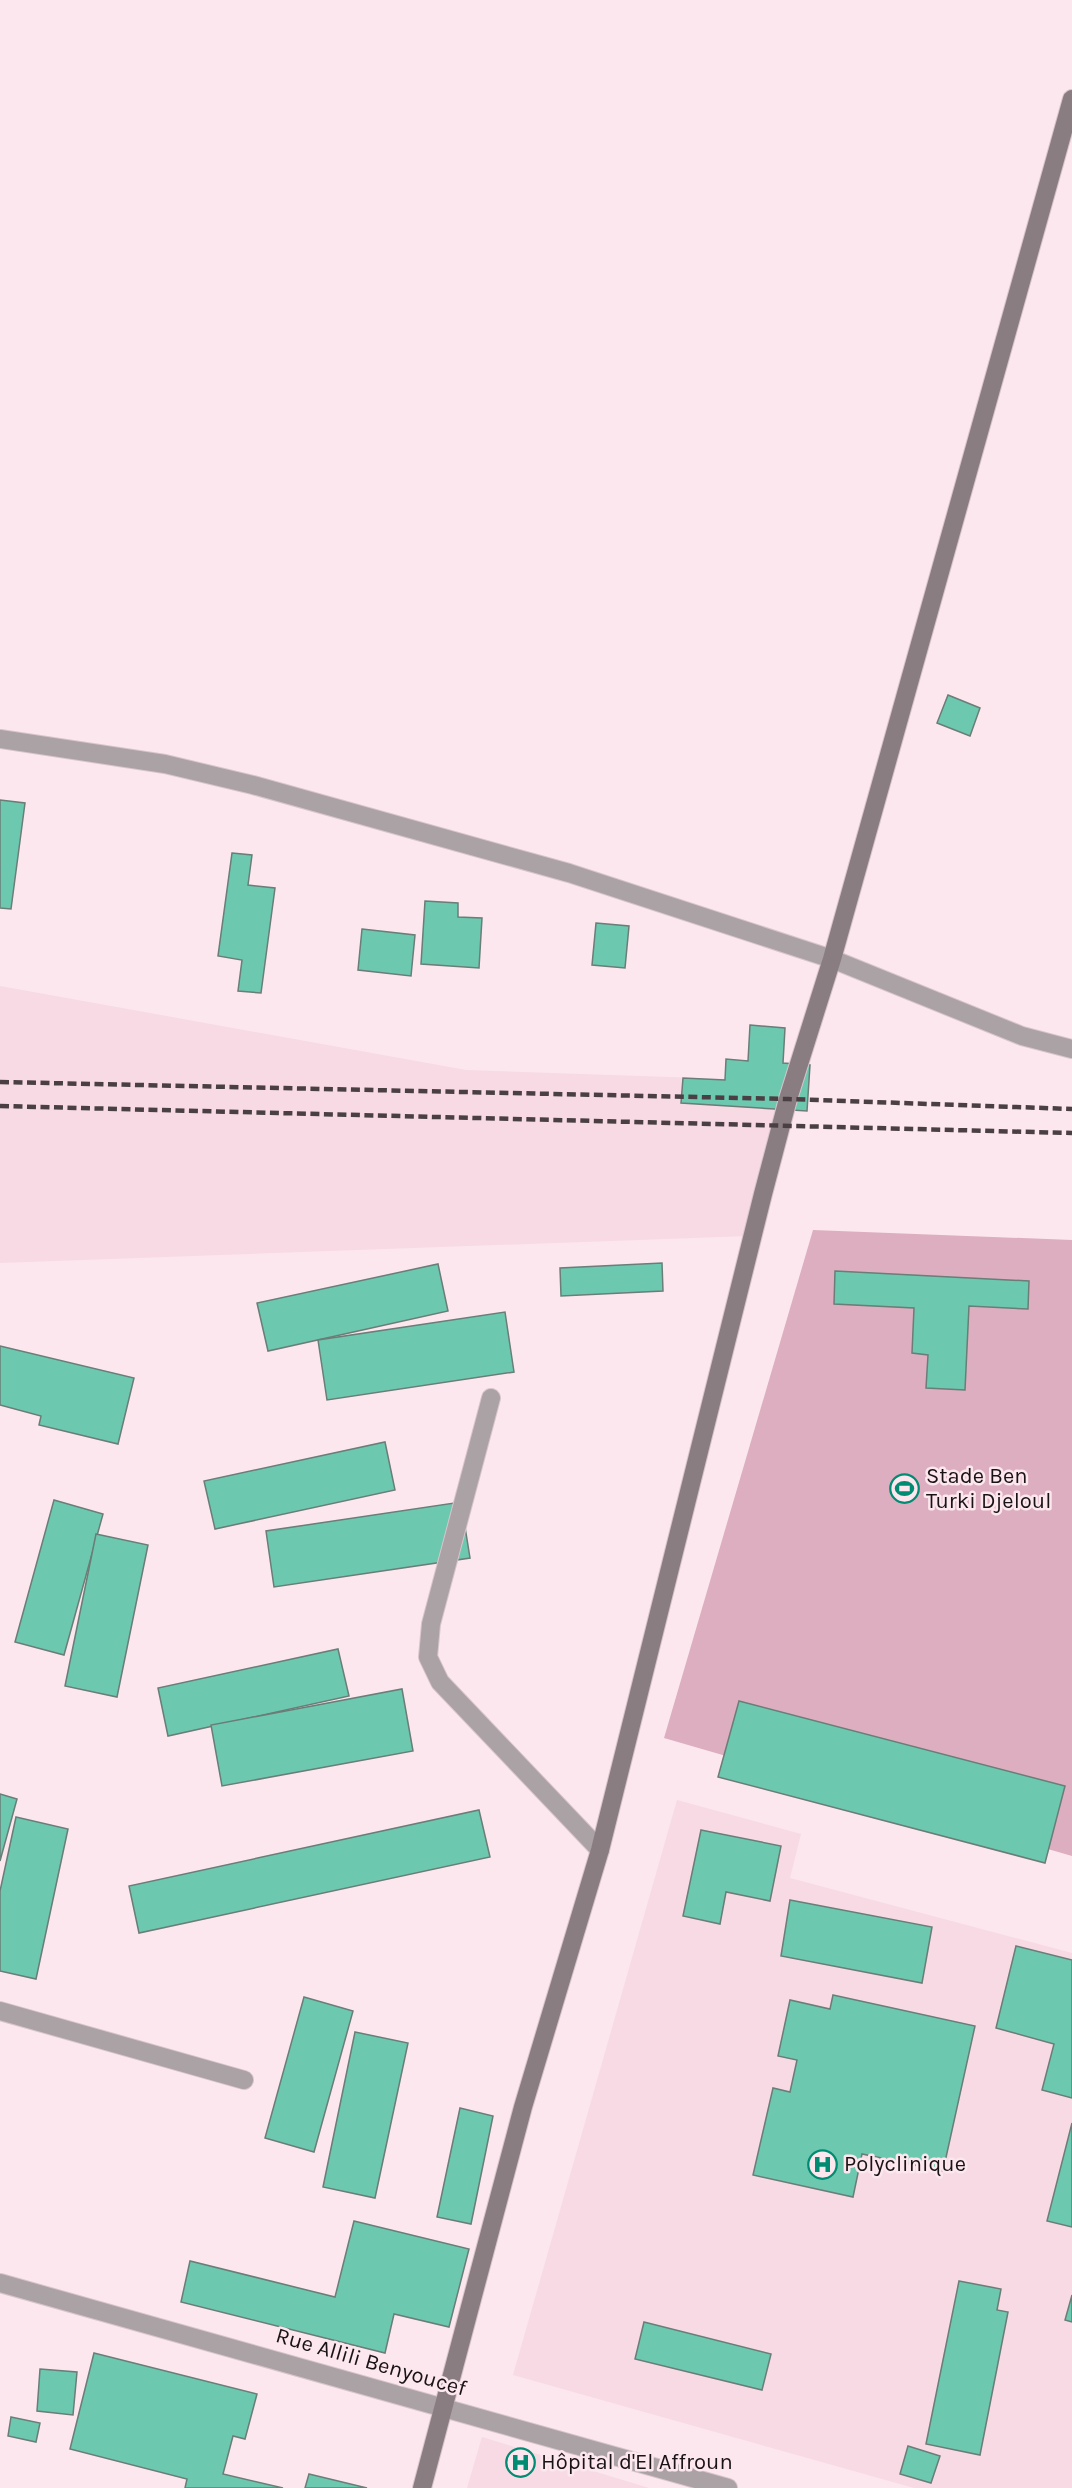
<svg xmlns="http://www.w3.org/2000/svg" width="1072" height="2488" viewBox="0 0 1072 2488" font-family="Karla,sans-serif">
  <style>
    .built { fill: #f7dae4 }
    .green { fill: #dcaebf }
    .building { fill: #6dc8b0; stroke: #6a7d77; stroke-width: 1.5 }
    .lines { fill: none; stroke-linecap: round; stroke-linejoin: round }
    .street-casing { stroke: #d8c5cb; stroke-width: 20 }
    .secondary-casing { stroke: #d8c5cb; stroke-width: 20 }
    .street { stroke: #aba2a5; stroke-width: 18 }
    .secondary { stroke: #8a7d82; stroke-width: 18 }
    .rail { stroke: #4a4043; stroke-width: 4.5; stroke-dasharray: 9 4.5; stroke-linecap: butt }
    .labels { text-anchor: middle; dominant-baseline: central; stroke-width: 5; stroke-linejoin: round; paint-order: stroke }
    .poi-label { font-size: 22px; fill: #1a1315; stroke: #fce7ee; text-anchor: start }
    .street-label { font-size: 22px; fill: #1a1315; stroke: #fce7ee }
  </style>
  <rect width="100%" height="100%" fill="#fce7ee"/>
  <g class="built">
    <polygon points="0,986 466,1070 786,1081 749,1236 0,1263"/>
    <polygon points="677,1800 801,1834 790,1878 1072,1953 1072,2488 914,2488 513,2375"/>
    <polygon points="482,2437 649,2488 467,2488"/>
  </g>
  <polygon class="green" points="813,1230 1072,1240 1072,1856 664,1738"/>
  <g class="building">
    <polygon points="948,695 980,708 970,736 937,723"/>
    <polygon points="0,800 25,803 11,909 0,908"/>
    <polygon points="232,853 252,855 248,885 275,888 261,993 238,991 242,960 218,956"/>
    <polygon points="425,901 458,903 458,917 482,918 479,968 421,964"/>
    <polygon points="596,923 629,926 625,968 592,965"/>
    <polygon points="362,929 415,935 411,976 358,970"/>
    <polygon points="750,1025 785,1028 783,1063 810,1065 807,1111 681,1103 683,1078 725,1080 726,1059 748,1061"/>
    <polygon points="662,1263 663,1291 561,1296 560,1268"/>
    <polygon points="438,1264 448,1311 268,1351 257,1303"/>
    <polygon points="835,1271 1029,1281 1028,1309 969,1306 965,1390 926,1388 928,1355 912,1353 914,1308 834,1304"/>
    <polygon points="505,1312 514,1372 327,1400 318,1340"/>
    <polygon points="0,1346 134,1378 118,1444 39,1425 41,1416 0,1405"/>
    <polygon points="385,1442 395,1490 215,1529 204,1481"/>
    <polygon points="54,1500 103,1514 64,1655 15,1642"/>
    <polygon points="461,1502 470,1558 274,1587 266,1531"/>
    <polygon points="96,1534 148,1545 117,1697 65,1686"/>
    <polygon points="338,1649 349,1696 168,1736 158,1688"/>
    <polygon points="402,1689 413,1751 222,1786 211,1725"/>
    <polygon points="739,1701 1065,1786 1045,1863 718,1777"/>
    <polygon points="0,1794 17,1799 0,1861"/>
    <polygon points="479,1810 490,1857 139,1933 129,1886"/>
    <polygon points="16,1817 68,1829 36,1979 0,1971 0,1891"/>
    <polygon points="701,1830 781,1846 770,1901 726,1892 720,1924 683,1916"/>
    <polygon points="790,1900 932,1927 922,1983 781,1956"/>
    <polygon points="1016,1946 1072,1960 1072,2098 1042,2090 1054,2044 996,2028"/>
    <polygon points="833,1995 975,2026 943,2171 862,2154 853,2197 753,2175 773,2088 790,2092 797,2060 778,2056 790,2000 830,2009"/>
    <polygon points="304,1997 353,2011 314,2152 265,2138"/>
    <polygon points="355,2032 408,2043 375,2198 323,2187"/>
    <polygon points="460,2108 493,2116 471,2224 437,2217"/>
    <polygon points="1072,2123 1072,2227 1047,2221"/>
    <polygon points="354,2221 469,2249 449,2327 394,2314 385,2353 181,2302 190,2261 335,2297"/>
    <polygon points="959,2281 1001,2289 997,2310 1008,2312 980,2455 926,2444"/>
    <polygon points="1072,2295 1072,2322 1065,2320"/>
    <polygon points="644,2322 771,2354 762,2390 635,2359"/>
    <polygon points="94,2353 257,2394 245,2439 233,2436 223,2474 283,2488 185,2488 187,2479 70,2449"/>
    <polygon points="40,2369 77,2372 73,2415 37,2411"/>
    <polygon points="11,2417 40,2423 36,2442 8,2436"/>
    <polygon points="908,2446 940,2456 931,2483 900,2474"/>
    <polygon points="309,2474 367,2488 305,2488"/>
  </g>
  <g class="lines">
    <defs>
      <g id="street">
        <polyline points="0,739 165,764 253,785 569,873 832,959 1022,1036 1072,1049"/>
        <polyline points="491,1398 431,1624 428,1657 440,1682 600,1850"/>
        <polyline points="0,2011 244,2080"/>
        <polyline points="0,2283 728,2488"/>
      </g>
      <polyline id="secondary" points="422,2488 523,2107 600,1850 763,1194 788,1099 832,959 1072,99"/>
    </defs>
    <use href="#street" class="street-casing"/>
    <use href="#secondary" class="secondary-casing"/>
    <use href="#street" class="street"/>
    <use href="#secondary" class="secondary"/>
    <g class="rail">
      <polyline points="0,1082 788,1099 1072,1109"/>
      <polyline points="0,1106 1072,1133"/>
    </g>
  </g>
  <defs>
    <symbol id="stadium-ring" viewBox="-11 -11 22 22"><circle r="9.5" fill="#fce7ee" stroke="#008c73" stroke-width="1.5"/><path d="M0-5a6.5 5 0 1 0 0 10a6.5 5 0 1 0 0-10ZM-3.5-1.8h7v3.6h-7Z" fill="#008c73"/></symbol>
    <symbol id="hospital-ring" viewBox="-11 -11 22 22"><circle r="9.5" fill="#fce7ee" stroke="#008c73" stroke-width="1.5"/><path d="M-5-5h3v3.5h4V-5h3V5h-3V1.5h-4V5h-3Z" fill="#008c73"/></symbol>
  </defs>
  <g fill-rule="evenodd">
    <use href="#stadium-ring" x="888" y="1472" width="33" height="33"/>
    <use href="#hospital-ring" x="806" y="2148" width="33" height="33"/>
    <use href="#hospital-ring" x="504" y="2446" width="33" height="33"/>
  </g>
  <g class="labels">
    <g class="poi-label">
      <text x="926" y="1476">Stade Ben<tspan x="926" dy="25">Turki Djeloul</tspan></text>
      <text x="844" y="2164">Polyclinique</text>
      <text x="541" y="2462">Hôpital d'El Affroun</text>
    </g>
    <g class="street-label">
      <text transform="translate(371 2362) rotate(16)">Rue Allili Benyoucef</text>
    </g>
  </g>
</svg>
